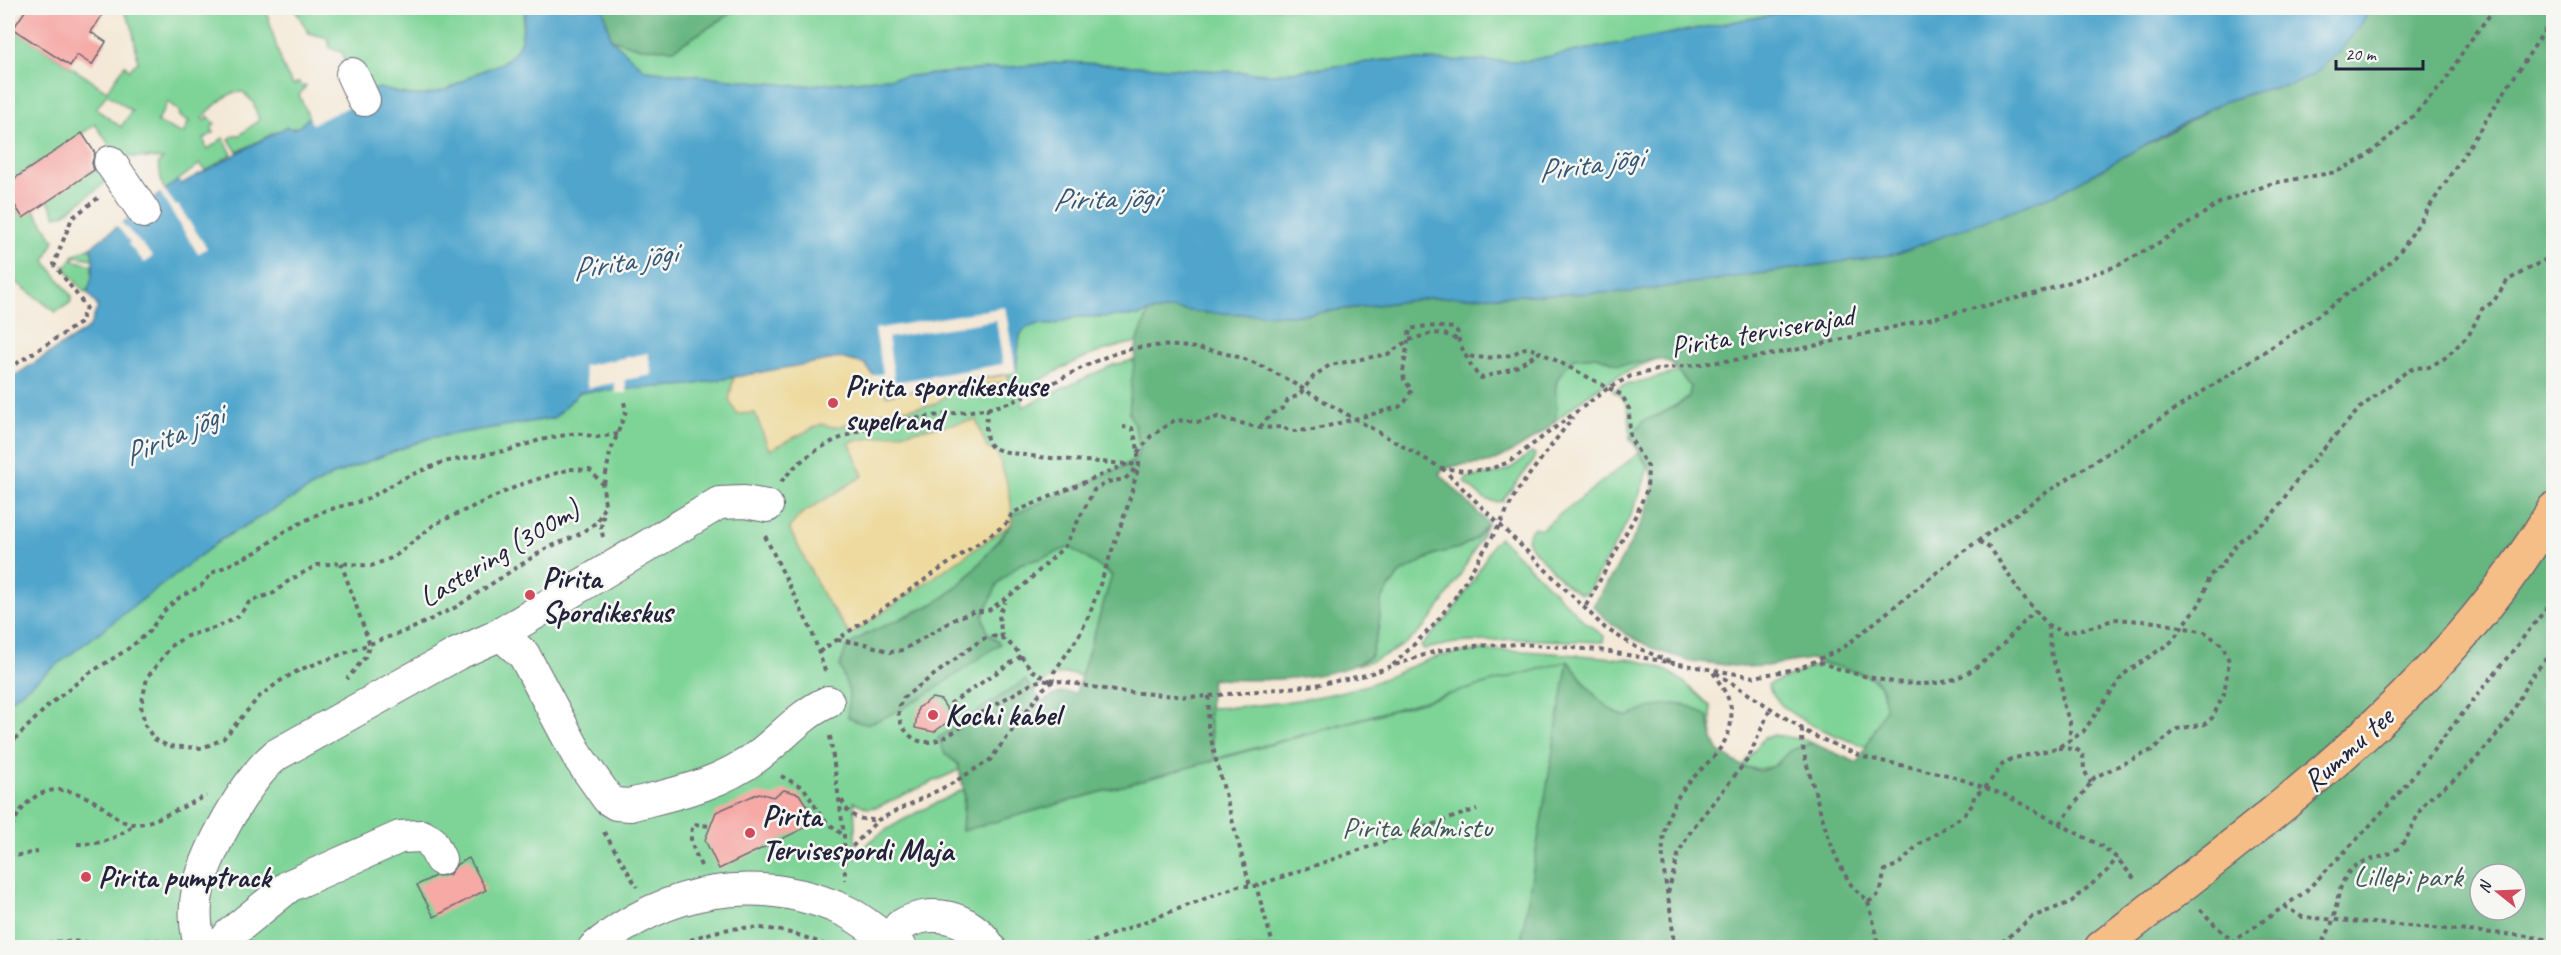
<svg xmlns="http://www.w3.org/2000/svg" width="2561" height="955" viewBox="0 0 2561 955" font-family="Caveat,sans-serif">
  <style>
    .green { fill: #7ed497; stroke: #507b69; stroke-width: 1.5; fill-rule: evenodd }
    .forest { fill: #66b680; stroke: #446c5e; stroke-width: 1.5; fill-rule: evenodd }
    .sand { fill: #eeda9e; stroke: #887e6c; stroke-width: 1.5 }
    .water { fill: #50a5cc; stroke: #396484; stroke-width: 1.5 }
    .pier { fill: #f4e8d6; fill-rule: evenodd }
    .building { fill: #f6a9a5 }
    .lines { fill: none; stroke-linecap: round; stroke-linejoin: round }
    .minor-casing { stroke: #6c6771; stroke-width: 34 }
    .major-casing { stroke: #6c6771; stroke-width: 36 }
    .path { stroke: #6c6771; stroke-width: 4; stroke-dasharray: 4.5 4.5; stroke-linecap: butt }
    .minor { stroke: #fff; stroke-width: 32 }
    .major { stroke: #f6be87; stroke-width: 33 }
    .poi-dot { fill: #d1495b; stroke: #f6f6f2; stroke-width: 2 }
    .labels { text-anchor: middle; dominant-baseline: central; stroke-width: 5; stroke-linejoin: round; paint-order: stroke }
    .street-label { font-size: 30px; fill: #22223b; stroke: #f6f6f2 }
    .poi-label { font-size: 30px; font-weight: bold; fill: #22223b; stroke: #f6f6f2; text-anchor: start }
    .park-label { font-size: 30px; fill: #3e5757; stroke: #f6f6f2 }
    .water-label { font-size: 32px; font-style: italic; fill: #345675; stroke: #f6f6f2 }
  </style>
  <rect width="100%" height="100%" fill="#f6f6f2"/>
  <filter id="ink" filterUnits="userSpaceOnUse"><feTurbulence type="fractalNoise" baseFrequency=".0167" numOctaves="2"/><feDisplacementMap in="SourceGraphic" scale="12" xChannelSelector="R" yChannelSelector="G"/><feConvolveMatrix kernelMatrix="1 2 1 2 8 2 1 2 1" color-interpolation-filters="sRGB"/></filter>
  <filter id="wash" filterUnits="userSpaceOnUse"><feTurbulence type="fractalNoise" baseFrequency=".008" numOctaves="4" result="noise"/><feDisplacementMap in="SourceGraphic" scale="24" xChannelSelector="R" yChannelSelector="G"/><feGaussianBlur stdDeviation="1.35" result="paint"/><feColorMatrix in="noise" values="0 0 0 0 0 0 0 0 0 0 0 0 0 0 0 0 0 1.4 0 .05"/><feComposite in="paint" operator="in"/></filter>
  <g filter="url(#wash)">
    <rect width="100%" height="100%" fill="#f4e8d6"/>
    <g class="green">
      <path d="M 122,8 L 265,8 C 275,34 277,62 293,85 L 299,82 L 301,86 L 306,86 L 299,95 L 309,117 L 300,126 L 274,133 L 237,152 L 229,139 L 235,135 L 240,135 L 259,120 L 253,102 L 243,92 C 228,90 212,108 202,118 L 205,121 L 208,116 L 215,124 L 212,127 L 213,133 L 204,139 L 206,148 L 208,149 L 223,138 L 232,154 L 206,171 L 200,164 L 165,190 C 159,182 162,173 158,164 L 163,159 L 117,156 L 95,124 L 72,141 L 92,172 L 103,165 L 106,182 L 64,214 L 56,216 L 48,201 L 61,191 L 40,161 L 8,183 L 11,154 L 8,145 L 8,25 L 107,91 L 125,65 L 129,70 L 138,62 L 132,26 ZM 107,94 L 132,111 L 121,127 L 96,109 ZM 168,102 L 180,112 L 179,116 L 189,121 L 183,134 L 157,122 Z"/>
      <path d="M 294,8 L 526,8 L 526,9 C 520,21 526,38 515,53 C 506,64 491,67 479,72 C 469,77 460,83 451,88 C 429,99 401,95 379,88 L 374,91 L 344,60 L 343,53 L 330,48 L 328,38 L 309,33 Z"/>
      <polygon points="740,8 1806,8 1525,61 1384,60 1273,74 1066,62 799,86 645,70 611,39 641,48 674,49"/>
      <polygon points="8,195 23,217 34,210 54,240 45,261 72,297 70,303 56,312 8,276"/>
      <polygon points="91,247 93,259 75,256 73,260 92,265 92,282 85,293 63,266 67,266 74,255"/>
      <path d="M 1149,312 L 1137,342 C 1090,351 1061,368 1020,392 L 1023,407 L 1113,365 L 1135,360 L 1129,414 L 1134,423 L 1140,448 L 1135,460 L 1011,524 L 974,571 L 941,600 L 905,616 L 847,648 L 840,666 L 849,692 L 848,717 L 868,723 L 913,701 L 1000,644 L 987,632 L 983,616 L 998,583 L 1020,564 L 1042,558 L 1070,547 L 1112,576 L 1081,676 C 1060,670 1048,676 1034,692 L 1025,681 L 945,754 L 958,764 L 959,770 L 877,807 L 868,808 L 854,802 L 856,857 C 874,829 933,806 964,789 L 962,831 L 1215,760 L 1208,708 C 1259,707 1311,700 1360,687 C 1390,679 1415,661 1445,655 C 1493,645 1542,653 1590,656 C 1611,658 1633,658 1653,665 C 1676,673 1694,690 1711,707 L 1712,738 L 1708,717 C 1703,714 1697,709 1692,707 C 1672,700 1645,707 1628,717 C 1600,712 1587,681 1568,662 L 1520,947 L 8,948 L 8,702 L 222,539 L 333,475 L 429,438 L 554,418 L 580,392 L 690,385 L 840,358 L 1016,368 L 1020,335 L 1026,328 L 1037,324 L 1052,325 L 1076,317 L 1140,316 Z"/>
      <path d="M 1597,356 C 1622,366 1631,365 1657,359 C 1615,374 1585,395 1552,424 C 1559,408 1553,401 1556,386 C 1557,374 1567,366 1574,358 Z"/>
      <path d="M 1678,372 L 1691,387 L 1688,398 L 1661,414 L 1643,421 L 1630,438 C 1630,420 1632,400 1613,391 L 1622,386 Z"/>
      <path d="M 1531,453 L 1535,454 L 1533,462 L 1502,501 C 1486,505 1476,492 1465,482 L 1466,478 L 1500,473 L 1511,468 Z"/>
      <path d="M 1639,453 L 1648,467 C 1637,512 1610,553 1587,593 L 1580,594 L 1566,585 L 1531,547 L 1527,540 L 1529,533 L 1534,527 L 1541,529 Z"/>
      <path d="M 1488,523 C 1472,555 1441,614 1414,637 C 1397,651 1377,660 1356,666 L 1371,656 L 1379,626 L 1381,600 L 1399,574 L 1436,554 L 1459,548 L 1475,539 Z"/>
      <polygon points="1500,538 1583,620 1604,636 1603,642 1514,639 1455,643 1424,649 1421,646 1451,614 1472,583 1494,542"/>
      <path d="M 1823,663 C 1849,671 1888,672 1885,708 C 1884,720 1873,736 1867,747 C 1837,736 1779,718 1768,685 Z"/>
      <path d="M 1774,735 L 1805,740 L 1812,743 C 1776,751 1783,777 1742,766 L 1764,738 Z"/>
    </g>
    <g class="forest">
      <polygon points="603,8 740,8 674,49 641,48 611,39"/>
      <path d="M 2371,8 L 2553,8 L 2553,947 L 1520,947 L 1568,661 L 962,831 L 965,795 L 958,764 L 945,754 L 938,738 L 1025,680 L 1043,703 C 1054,693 1062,691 1076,693 L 1112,575 L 1070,547 L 1042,558 L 1020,564 L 998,583 L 983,616 L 987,632 L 1000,644 C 964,668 911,710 870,723 C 862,725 855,721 848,717 L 849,692 L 840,666 L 846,648 C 872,625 914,618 941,599 C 970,580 989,551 1011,525 L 1012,515 L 1130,464 L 1135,460 L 1140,448 L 1134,423 L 1129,414 L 1131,386 L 1137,342 L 1149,312 L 1173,309 L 1209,313 L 1300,315 L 1429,298 L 1630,292 L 1896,254 L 2125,154 L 2164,136 L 2220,103 L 2262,90 L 2291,85 L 2362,23 ZM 1597,356 L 1619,365 L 1632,364 L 1657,359 L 1670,362 L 1691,387 L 1688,399 L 1661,414 L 1643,421 L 1630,438 C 1637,450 1651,466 1653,479 C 1657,508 1609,580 1593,606 L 1606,619 L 1626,634 L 1656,650 L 1691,661 L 1743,667 L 1767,666 L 1810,659 L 1873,677 L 1883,690 L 1885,709 L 1858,763 L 1812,743 L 1789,751 L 1776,765 L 1760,771 L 1742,766 L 1719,752 L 1712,738 L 1708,717 C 1703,714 1697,709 1692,707 C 1672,700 1645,707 1628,717 C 1602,712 1584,681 1568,661 L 1215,759 C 1209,731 1207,708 1212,679 C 1257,681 1334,682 1371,656 L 1379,626 L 1381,600 L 1399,574 L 1435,554 L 1459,548 L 1475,539 L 1488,523 L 1439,473 C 1458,461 1466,467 1487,463 C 1499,461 1543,434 1551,425 C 1562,413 1553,398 1556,384 C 1559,373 1567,366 1574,358 ZM 2480,874 L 2516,874 L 2516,910 L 2480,910 Z"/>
    </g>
    <g class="sand">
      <polygon points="840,358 865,364 887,395 1009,374 1007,382 953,391 933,405 885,412 841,426 833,427 821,424 769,450 755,413 737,414 729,400 734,376"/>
      <path d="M 976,420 L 987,448 L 997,453 C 1005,475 1014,501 1011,524 L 850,635 L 824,597 L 789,528 L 801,514 L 863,476 L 849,442 Z"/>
    </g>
    <path class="water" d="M 526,8 L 603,8 L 611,39 L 645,70 L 799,86 L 1066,62 L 1273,74 L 1384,60 L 1525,61 L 1806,8 L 2371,8 L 2362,23 L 2339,52 L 2312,76 L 2291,85 L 2262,90 L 2220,103 L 2059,193 L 1896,254 L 1630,292 L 1429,298 L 1300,315 L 1209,313 L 1173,309 L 1149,312 L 1140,316 L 1076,317 L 1052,325 L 1038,324 L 1026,328 L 1020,335 L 1016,372 L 887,395 L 865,364 L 840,358 L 690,385 L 580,392 L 554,418 L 429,438 L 333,475 L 222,539 L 8,702 L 8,380 L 89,328 L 98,307 L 87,292 C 93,279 95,261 91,247 L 178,180 L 181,184 L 286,127 L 294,129 L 300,126 L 309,117 L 379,88 L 408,95 L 425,95 L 449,89 L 475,74 L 504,62 L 515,52 L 521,40 Z"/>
    <g class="pier">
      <polygon points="347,96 351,106 312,124 308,114"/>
      <polygon points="163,188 176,206 178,205 207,248 198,254 159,191"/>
      <polygon points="120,221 153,256 145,263 128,244 130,242 116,225"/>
      <path d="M 1005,307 L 1016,372 L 887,395 L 885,385 L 877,386 L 871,376 L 883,373 L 875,329 ZM 996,320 L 1003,364 L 895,382 L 888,338 Z"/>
      <polygon points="648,353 652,375 625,380 627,393 616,393 614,383 588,388 583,366"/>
    </g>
    <g id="blocks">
      <g class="building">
        <polygon points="27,8 107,8 91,32 106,42 92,65 77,55 70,66 13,29"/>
        <polygon points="82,133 95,153 92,163 94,170 23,218 8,195 8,183"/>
        <polygon points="932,698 941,700 953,718 934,732 915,728 918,708"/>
        <polygon points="784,790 799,794 817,822 719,869 705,840 716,812 759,793 773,797"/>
        <polygon points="469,858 486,890 434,917 417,885 435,876 449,875 457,864"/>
      </g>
    </g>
  </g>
  <g filter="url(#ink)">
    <use href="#blocks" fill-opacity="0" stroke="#6c6771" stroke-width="1.5"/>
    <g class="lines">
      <defs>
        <g id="minor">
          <polyline points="352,74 364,100"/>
          <polyline points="110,162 144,212"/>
          <path d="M 497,636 L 506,639 L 524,655 L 579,758 L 608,799 L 616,804 L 630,805 C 675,793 716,786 755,758 C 780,740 799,715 828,702"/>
          <path d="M 900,926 C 930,907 971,916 990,948"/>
          <path d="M 201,948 C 195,930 194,907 198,889 C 208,849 245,781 276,755 L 457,654 L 497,636 L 719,503 L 744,502 L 767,506"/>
          <polyline points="219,948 229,935 289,886 400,837 422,836 431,841 440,859"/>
          <path d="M 594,948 C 667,888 756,872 843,910 C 864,919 880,937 901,948"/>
        </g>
        <path id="major" d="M 2101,948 C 2269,816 2442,696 2554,509"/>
      </defs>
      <use href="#minor" class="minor-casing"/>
      <use href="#major" class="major-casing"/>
      <g class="path">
        <path d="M 1470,356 C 1476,359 1506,357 1513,354 C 1525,348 1525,345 1539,352"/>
        <polyline points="8,369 80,323 86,307 54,264 72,218 98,198"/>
        <path d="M 988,408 C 987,419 983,435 990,445 C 998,458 1115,462 1138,465"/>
        <polyline points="1260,427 1271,414 1283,408 1288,400 1299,395 1314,376 1330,365 1388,354 1409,340 1429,334 1442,333 1459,340"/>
        <path d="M 1138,453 L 1151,436 L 1175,420 L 1199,422 L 1218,417 L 1260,428 L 1283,427 L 1290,431 L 1313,430 L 1399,407 L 1405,402 L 1412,390 L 1404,380 L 1403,372 L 1410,329 L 1427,326 L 1455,328 C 1459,333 1458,336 1459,341 C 1462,349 1475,375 1481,378 L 1514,368 L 1540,352 L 1622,395 L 1629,409 L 1630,438 L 1648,467 L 1647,489 L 1637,513 L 1584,609"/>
        <polyline points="1442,468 1605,628 1636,647 1670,662"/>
        <polygon points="570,469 590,470 603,485 605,505 597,522 578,535 545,549 456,607 413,628 299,670 280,681 259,697 223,739 202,748 168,746 154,739 145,725 141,706 147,678 172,645 187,636 217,627 238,617 250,601 274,593 287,582 317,565 341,563 371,566 394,557 435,524 522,484"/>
        <path d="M 781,482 C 829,421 914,420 984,409 C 1039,400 1081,359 1135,348 C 1167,342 1207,348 1238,357 C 1265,365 1291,382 1315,396 C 1357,420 1399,444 1441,468 L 1465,471 L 1490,469 L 1509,462 L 1607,389 L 1631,376 L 1661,369 L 1757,357 L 1805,348 L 2034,294 L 2117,266 L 2162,241 L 2221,202 L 2273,183 L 2336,172 L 2367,156 L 2412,117 L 2444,83 L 2467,45 L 2495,8"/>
        <polyline points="604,484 610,453 626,411 624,402"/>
        <polyline points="765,536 812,632 826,674"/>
        <polyline points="603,537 601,527 604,512"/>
        <polyline points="1979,541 1991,549 2022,595 2048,625 2064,633 2100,625 2114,619 2156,622 2205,632 2223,646 2229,661 2224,694 2212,718 2205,724 2177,729 2152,750 2095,777 2060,824"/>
        <polyline points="341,563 370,645 365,657 347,679"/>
        <polyline points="2048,625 2052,657 2061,681 2063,704 2070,722 2070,740"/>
        <path d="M 992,636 C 1012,639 1019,655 1031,669 C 1036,674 1046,678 1052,682 L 1042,680 L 1033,683 C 1014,694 995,704 977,716 C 955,731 922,761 902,725 C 897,716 898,707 903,698 L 981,640 Z"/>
        <polyline points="1002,638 999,615 1005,602"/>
        <polyline points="837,640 865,644 891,652 903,650 957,618 972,612 989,610 1023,586 1065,546 1094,490 1108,482 1125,479 1139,465"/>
        <polyline points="819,652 999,529 1008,522 1012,513 1127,464"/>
        <path d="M 1819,662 C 1857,676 1921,694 1959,677 C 1989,664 2013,632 2036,610"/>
        <polyline points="1393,665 1434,625 1456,596 1499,526 1517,491 1573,417"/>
        <polyline points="1716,673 1812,735 1863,757 1952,776 2005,795 2101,846 2117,858 2136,881"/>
        <polyline points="1052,682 1054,672 1079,636 1090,613 1128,505 1139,465 1137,444 1132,428 1123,427"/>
        <polyline points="1209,696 1208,726 1216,760 1250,886"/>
        <polyline points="950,704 1021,656"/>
        <path d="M 1802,729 C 1801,752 1809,770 1815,792 C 1824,824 1833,858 1852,886 C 1856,892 1865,896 1868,903 C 1872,910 1877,940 1878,948"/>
        <polyline points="830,736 844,835 845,880"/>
        <polyline points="8,746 48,706 88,674 125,651 147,634 165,610 180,597 201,586 212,573 256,552 287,530 324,511 365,500 406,477 443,462 509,450 540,440 576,433 597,437 618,434"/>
        <polyline points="2058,748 2076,749 2083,754 2084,770 2091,783"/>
        <polyline points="781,776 804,788 822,818 843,835"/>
        <path d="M 842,800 C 849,818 859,820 878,820"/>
        <polyline points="604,832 637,887"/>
        <path d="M 8,835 C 25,791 55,777 97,803 C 109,810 119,823 133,824 C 150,826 189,803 206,796"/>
        <path d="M 77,844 C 103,844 113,840 134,825"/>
        <polyline points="846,853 878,820 951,784 990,760 1043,689 1052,682 1060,681 1115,691 1188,697 1209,696 1316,685 1366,675 1436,651 1472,646 1521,644 1599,650 1754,677 1800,668 1843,648 1961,553 2044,494 2298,330 2391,262 2404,246 2554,16"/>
        <polyline points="8,857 38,852"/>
        <path d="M 701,866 C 695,851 686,839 694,824 L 710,826"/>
        <polyline points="1668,893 1679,852 1692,829 1748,759 1771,707"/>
        <path d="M 1868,902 C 1885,893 1880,887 1885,870 L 1899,864 L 1919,844 L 1963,816 L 1973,804 L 1974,796 L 1985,788 L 2002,765 L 2011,759 L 2057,748 L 2083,732 L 2124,674 L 2171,642 L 2201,602 L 2209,576 L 2220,567 L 2238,542 L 2270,518 L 2301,474 L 2360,408 L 2406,372 L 2414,368 L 2429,367 L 2445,358 L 2469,335 L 2482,309 L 2493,302 L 2508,280 L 2554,255"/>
        <polyline points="2284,906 2302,917 2528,936 2554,941"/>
        <polyline points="2200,909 2216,926 2240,948"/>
        <path d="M 30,948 C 58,937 77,943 106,943 C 127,944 146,937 167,942"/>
        <path d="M 674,948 C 728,919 777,923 832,948"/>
        <polyline points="1076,948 1238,886 1256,886"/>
        <polyline points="1274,948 1256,886 1477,809"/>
        <path d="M 1673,948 C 1675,910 1658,872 1664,834 C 1667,818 1674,801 1684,788 C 1704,763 1735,746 1731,709 C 1730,697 1719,683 1713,672"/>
        <polyline points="1995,948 2032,917 2071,902 2107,871 2117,858"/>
        <polyline points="2224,948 2305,892 2363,833 2400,792 2554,599"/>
        <path d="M 2317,948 C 2342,920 2331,898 2348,873 C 2359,858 2383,860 2397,849 C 2411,838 2414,817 2425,803 C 2434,793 2447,786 2457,777 C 2473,763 2487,747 2500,730 C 2511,718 2516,705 2523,691 C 2531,676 2542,663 2554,651"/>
      </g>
      <use href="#minor" class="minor"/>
      <use href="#major" class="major"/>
    </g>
  </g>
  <g class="poi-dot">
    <circle cx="833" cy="403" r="6"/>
    <circle cx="530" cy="595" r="6"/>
    <circle cx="933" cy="715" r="6"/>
    <circle cx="750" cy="833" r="6"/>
    <circle cx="86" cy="877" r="6"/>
  </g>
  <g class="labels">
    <g class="street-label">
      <text transform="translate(1762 331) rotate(-10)">Pirita terviserajad</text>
      <text transform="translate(499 553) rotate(-31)">Lastering (300m)</text>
      <text transform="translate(2348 749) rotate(-42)">Rummu tee</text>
    </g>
    <g class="poi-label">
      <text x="845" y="386">Pirita spordikeskuse<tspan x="845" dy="34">supelrand</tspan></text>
      <text x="542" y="578">Pirita<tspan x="542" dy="34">Spordikeskus</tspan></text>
      <text x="945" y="715">Kochi kabel</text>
      <text x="762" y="816">Pirita<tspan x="762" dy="34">Tervisespordi Maja</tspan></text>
      <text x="98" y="877">Pirita pumptrack</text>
    </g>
    <g class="park-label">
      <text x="1417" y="827">Pirita kalmistu</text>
      <text x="2408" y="876">Lillepi park</text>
    </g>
    <g class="water-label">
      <text transform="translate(1590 164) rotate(-8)">Pirita jõgi</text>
      <text transform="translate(1105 198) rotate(-2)">Pirita jõgi</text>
      <text transform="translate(624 261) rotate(-10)">Pirita jõgi</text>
      <text transform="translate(173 435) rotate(-24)">Pirita jõgi</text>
    </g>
  </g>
  <rect width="2561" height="955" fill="none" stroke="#f6f6f2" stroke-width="30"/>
  <g transform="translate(2498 892) rotate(288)"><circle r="28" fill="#f6f6f2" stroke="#a1a1a9" stroke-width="1.5"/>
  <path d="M0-4.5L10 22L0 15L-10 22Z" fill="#d1495b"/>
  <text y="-9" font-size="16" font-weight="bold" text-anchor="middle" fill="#22223b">N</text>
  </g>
  <path d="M2336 60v9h87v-9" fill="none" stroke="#22223b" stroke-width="3"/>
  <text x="2345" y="60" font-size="18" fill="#22223b" stroke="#f6f6f2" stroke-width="4.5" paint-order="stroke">20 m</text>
</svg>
